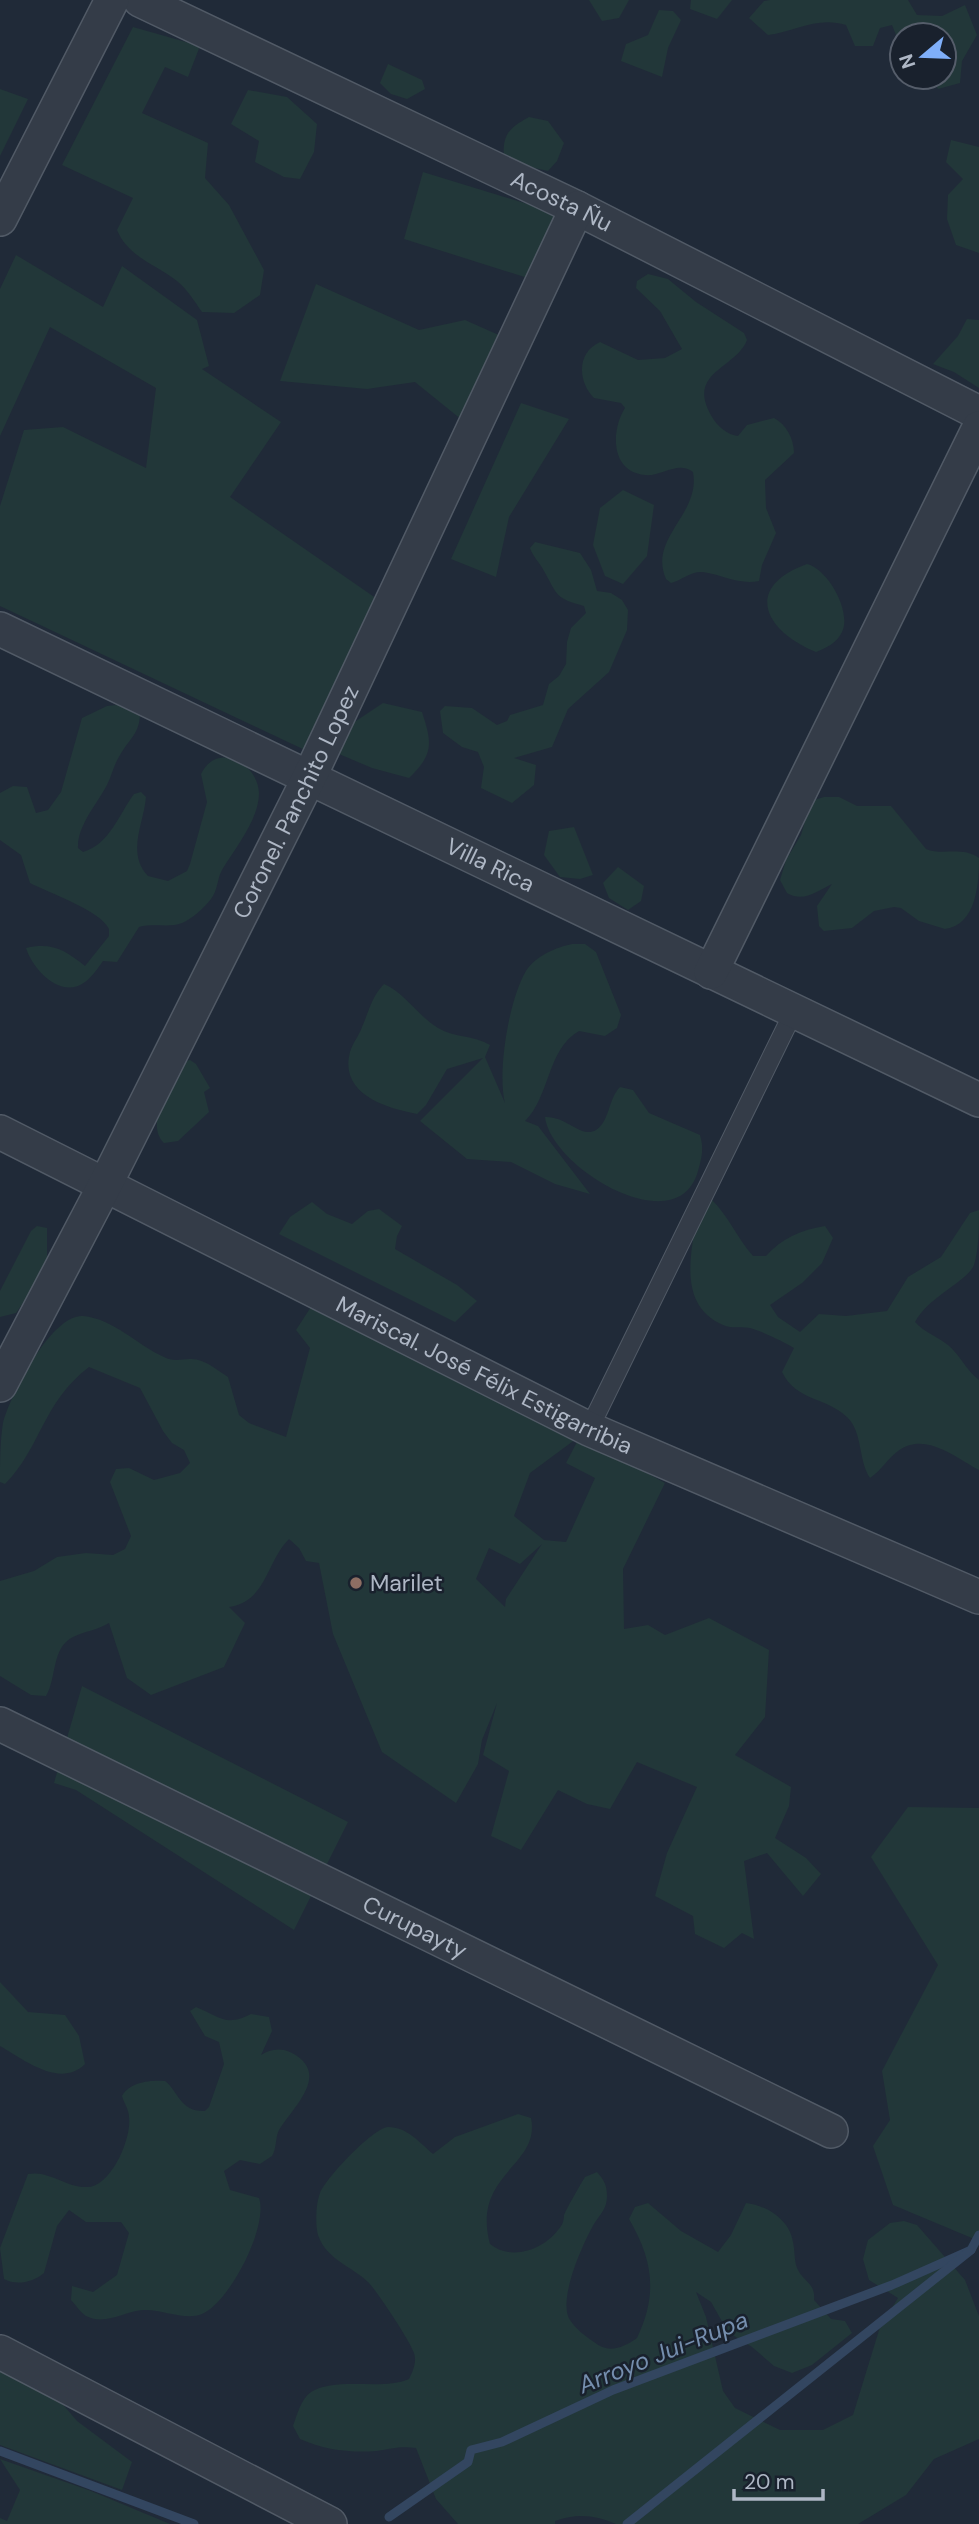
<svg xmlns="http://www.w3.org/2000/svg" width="979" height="2524" viewBox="0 0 979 2524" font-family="'DM Sans',sans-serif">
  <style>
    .green { fill: #223739; fill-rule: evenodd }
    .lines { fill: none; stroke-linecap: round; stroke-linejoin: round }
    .stream { stroke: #334660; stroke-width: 9 }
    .lane-casing { stroke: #515a66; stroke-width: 20 }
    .street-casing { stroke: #515a66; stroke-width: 36 }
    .lane { stroke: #343c48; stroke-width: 18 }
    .street { stroke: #343c48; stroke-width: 33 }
    .education-dot { fill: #8d6e63; stroke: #19212d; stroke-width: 2.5 }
    .labels { text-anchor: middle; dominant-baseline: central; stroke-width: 5; stroke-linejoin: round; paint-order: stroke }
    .street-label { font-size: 23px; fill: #aeb7c5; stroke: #19212d }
    .poi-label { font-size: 23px; fill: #aeb7c5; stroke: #19212d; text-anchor: start }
    .water-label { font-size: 24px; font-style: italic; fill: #758eae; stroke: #19212d }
  </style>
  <rect width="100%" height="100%" fill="#202a38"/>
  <g class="green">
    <polygon points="589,0 629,0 619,18 602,21"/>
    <polygon points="691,0 732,0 717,19 690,9"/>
    <path d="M 770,0 L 908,0 L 917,15 L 942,16 L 965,5 L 977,35 L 962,61 L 960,83 L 938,89 L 932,77 L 944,77 L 944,35 L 902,35 L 902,50 L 892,25 L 880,28 L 873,46 L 855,46 L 846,25 C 818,16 796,31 768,35 L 749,18 L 764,1 Z"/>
    <polygon points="659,10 673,11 681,20 668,48 662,77 621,61 626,44 648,35"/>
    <path d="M 133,27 L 200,46 L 188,77 L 165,67 L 142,113 L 208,143 L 205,178 L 229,205 L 264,270 L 260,295 L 234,313 L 202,312 C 195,302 187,289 177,281 C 157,265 128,257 117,230 L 133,198 L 62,165 Z"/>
    <polygon points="388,64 422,80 425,89 407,99 391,94 380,83"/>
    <polygon points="0,89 28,99 0,156"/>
    <polygon points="248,90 287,97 317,124 314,152 300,179 284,177 255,162 259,141 231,124"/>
    <path d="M 529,117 L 548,121 L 564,143 L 557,161 L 548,171 L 504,161 C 502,136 507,129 529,117 Z"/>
    <polygon points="951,140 979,147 979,253 956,245 947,219 948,195 963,179 946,162"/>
    <polygon points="423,172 563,215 531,279 404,239"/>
    <polygon points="16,255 103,307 122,266 197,320 209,366 202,369 281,422 230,497 380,601 307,751 0,606 0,506 24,430 63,427 146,468 156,388 50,327 0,436 0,289"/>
    <path d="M 648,274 L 668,279 L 696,302 L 744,333 L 747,340 C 736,369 685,372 712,417 C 717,426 728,435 738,436 L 747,425 L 774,418 C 786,424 794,439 794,453 L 765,480 L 766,508 L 776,533 L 762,565 L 759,581 C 739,585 723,575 703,572 C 691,571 682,580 671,583 L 666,579 C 648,538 701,514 693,472 C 678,460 661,477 645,475 C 610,472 611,430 625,408 L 621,403 L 594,398 C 578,382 576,353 600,342 L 638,360 L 665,358 L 682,349 L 660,311 L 636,288 L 637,281 Z"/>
    <polygon points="316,284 419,330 465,320 501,336 462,420 415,382 367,389 280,381"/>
    <polygon points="967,319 979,320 979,388 954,372 933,364 958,336"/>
    <polygon points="521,403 569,419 509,517 496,577 451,559"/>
    <polygon points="623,490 654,505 647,556 623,584 605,576 593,545 600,508"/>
    <path d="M 535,542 L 580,553 L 591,570 L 597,591 L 611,593 L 622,600 L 628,610 L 627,630 L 609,672 L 568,709 L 552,747 L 514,758 L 536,765 L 534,785 L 512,803 L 481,788 L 484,767 L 478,752 L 462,747 L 443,733 L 440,711 L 445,706 L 472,708 L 497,725 L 507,721 L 510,715 L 543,705 L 549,684 L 559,676 L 566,664 L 567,642 L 571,628 L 586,613 L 584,606 C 555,598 558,596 544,571 C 540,563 533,557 530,548 Z"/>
    <path d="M 807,564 C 828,569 852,612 842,632 C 837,643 826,648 816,652 C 764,631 743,587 807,564 Z"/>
    <path d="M 383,703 L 422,712 C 432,743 434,754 409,778 L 372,768 L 339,754 L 347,727 Z"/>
    <path d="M 128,704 L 140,713 C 140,733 130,738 120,755 C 114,764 112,775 107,785 C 97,804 77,826 78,848 L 83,852 C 110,844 119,814 134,794 L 141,792 L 146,797 C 144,823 126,853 148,876 L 168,881 L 187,871 L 190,864 L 207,802 L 201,774 C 217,741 258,763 259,793 C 259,820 235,848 222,870 C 217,879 218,890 211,899 C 204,908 192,919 182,923 C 170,928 153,923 139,927 L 117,962 L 103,961 C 98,968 92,977 85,982 C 61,1000 33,970 26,948 C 52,942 65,950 85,966 L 109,936 L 109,929 C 100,910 49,893 30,883 L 21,855 L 0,840 L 0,793 L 13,786 L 27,787 L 36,813 L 48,810 L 61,792 L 82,718 L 107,706 Z"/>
    <path d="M 824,797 L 839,797 L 857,806 L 891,806 L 926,849 C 942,856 962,846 979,858 C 979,882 977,925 945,929 L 919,921 L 901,908 L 894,907 L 874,911 L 852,928 L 824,931 L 819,926 L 817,906 L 832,884 C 817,891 804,903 787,893 L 780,880 L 786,860 L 801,835 L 811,801 Z"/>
    <polygon points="574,827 593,875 580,879 560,877 544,855 549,831"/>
    <polygon points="618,867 644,886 641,901 628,910 609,898 603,883"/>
    <path d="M 572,944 L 585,944 L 596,952 L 621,1015 L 617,1028 L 605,1036 L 579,1031 C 547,1049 550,1097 525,1121 L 538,1126 L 590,1194 L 555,1184 L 511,1162 L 467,1159 L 420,1121 L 483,1058 L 447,1069 L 426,1105 L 417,1114 C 385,1108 339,1094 350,1052 C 353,1042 359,1036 362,1027 C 369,1011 372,996 384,984 C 404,992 418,1016 438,1028 C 455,1038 473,1035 490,1045 L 485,1057 L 505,1103 C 497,1072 509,999 526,971 C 535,956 557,947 572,944 Z"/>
    <path d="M 190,1060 L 196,1064 L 210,1088 L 204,1092 L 209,1112 L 178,1141 L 164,1143 C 144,1123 172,1081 183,1062 Z"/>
    <path d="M 620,1087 L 633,1090 L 649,1113 L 700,1135 C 704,1149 702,1157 698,1171 C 678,1244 551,1168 545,1117 C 567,1116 581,1139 596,1130 C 610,1121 608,1099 620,1087 Z"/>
    <path d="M 711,1199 C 728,1215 737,1238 753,1256 L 766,1256 C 782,1238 801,1230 825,1226 L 833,1238 L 822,1263 L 802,1283 L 770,1305 L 778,1317 L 800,1332 L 819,1314 L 846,1316 L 887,1311 L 908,1277 L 941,1257 L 970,1213 L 979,1210 C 979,1228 979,1249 974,1265 C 967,1282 929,1296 915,1322 C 925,1333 937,1336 948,1345 C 960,1355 966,1370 979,1380 L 979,1470 C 955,1457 924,1431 898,1451 C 887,1459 882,1470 870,1478 C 858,1460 863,1432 847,1417 C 826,1397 796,1401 782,1372 L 794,1348 C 786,1343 759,1330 750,1328 C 741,1326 732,1329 723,1325 C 673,1303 694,1244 699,1202 Z"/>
    <polygon points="312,1202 327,1214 352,1224 368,1211 379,1209 402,1226 397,1236 395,1249 457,1285 477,1301 455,1322 279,1234 290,1217"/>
    <polygon points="37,1226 47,1228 47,1268 16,1313 0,1317 0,1291 31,1231"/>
    <path d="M 320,1293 L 665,1483 L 623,1569 L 624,1629 L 648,1625 L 665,1635 L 709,1618 L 769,1650 L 765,1717 L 735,1755 L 791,1787 L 789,1806 L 775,1838 L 806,1858 L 821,1874 L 803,1896 L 767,1853 L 744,1861 L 754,1939 L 742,1933 L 724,1948 L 695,1934 L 693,1916 L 655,1896 L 667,1853 L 697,1787 L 637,1762 L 610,1809 L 587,1804 L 558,1790 L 521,1850 L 491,1836 L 509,1771 L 483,1755 L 497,1703 L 482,1740 L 478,1764 L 456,1803 L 382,1752 L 333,1634 L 319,1563 L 306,1561 L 299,1548 L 289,1539 C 266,1562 267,1601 229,1607 L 245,1623 L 224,1667 L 151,1695 L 127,1678 L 109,1623 C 98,1630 85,1631 73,1637 C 51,1648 57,1678 46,1696 L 31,1695 L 0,1676 L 0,1581 L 34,1571 L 57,1557 L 86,1553 L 113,1555 L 125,1549 L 131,1536 L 110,1482 L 116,1469 L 129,1468 L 154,1480 L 180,1473 L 190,1463 L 184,1450 L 172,1443 L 163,1431 L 140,1388 L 89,1367 C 42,1403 41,1448 5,1484 L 0,1482 C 0,1463 0,1441 3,1423 C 10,1396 51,1314 83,1316 C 114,1319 137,1345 164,1357 C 173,1362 181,1359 190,1359 C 204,1358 217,1370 228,1377 L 239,1415 L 249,1423 L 286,1437 L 310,1348 L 296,1330 ZM 580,1436 L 566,1463 L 595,1478 L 566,1542 L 544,1540 L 514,1516 L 530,1473 ZM 542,1544 L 506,1599 L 505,1607 L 476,1579 L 489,1548 L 520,1564 Z"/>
    <polygon points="82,1686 348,1822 294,1930 76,1790 54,1783"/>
    <polygon points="908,1807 979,1808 979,2241 893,2205 873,2146 890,2120 882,2071 938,1965 871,1857"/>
    <path d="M 0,1982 L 28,2012 L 65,2015 L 79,2036 L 85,2064 C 60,2089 23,2059 0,2046 Z"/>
    <path d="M 196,2007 C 220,2017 226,2027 251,2014 L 269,2017 L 272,2031 L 261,2055 C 270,2049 281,2047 292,2053 C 331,2074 294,2106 279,2130 C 275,2138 277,2148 272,2156 L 260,2164 L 240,2160 L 224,2171 L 230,2190 L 259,2198 C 269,2226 229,2303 202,2314 C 185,2321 162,2309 144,2310 C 124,2311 106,2326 86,2316 C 81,2313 75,2304 71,2300 L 72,2286 L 93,2292 L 117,2275 L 129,2233 L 121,2222 L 86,2222 L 69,2210 L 57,2226 L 44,2273 C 34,2282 16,2286 4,2279 L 0,2248 L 28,2174 C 50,2170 66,2188 87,2187 C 111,2187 132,2138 129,2117 C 129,2110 124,2103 122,2096 C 130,2082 150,2080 165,2081 C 179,2092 180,2112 205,2111 L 209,2107 L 224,2064 L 219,2042 L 205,2036 L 190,2011 Z"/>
    <path d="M 518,2114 L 531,2118 C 541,2167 471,2173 490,2244 C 512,2262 546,2249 561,2226 C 563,2224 564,2218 564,2215 C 569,2204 579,2187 585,2177 L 597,2172 C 604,2180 607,2185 607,2196 C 607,2209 600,2214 594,2224 C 583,2243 557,2301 570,2320 C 576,2329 585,2336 594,2342 C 608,2354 623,2348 637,2338 C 658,2294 653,2260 629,2219 L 635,2207 L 648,2203 L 681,2231 L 718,2252 L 731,2235 L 746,2203 C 766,2205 790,2220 793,2242 C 795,2251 794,2260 797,2268 C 803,2282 816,2283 814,2300 L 831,2319 L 845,2321 L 852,2333 L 812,2365 L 792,2373 L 774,2366 L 752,2347 L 728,2332 L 711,2302 L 696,2292 L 706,2317 L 723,2391 L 735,2408 L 780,2430 L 823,2430 L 853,2415 L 880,2327 L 898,2298 L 869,2280 L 863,2259 L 868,2240 L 890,2223 L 904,2221 L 917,2225 L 965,2280 L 979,2316 L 979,2439 L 934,2459 L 906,2495 L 858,2524 L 616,2524 C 595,2515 577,2513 555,2521 L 555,2524 L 458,2524 L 436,2499 L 416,2448 C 400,2446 391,2449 377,2451 C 350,2453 325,2450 300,2439 L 293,2426 C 297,2415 301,2399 311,2392 C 337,2376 382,2391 409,2379 C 413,2371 417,2362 414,2353 C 410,2341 377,2291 368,2282 C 351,2266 326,2259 318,2235 C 315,2224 316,2203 320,2193 C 326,2178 373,2128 388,2127 C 407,2127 419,2142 433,2154 L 455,2137 Z"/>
    <polygon points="0,2358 42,2380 77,2421 132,2462 122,2490 0,2445"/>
    <polygon points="0,2459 91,2491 170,2524 0,2524 0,2518 7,2521 20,2490"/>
  </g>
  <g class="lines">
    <g class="stream">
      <polyline points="0,2451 194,2524"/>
      <polyline points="389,2517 468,2462 471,2450 502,2442 613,2390 892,2285 971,2250"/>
      <polyline points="627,2524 971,2250 979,2235"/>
    </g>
    <defs>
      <polyline id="lane" points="589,1429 794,1011"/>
      <g id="street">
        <path id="s1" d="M 140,0 L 577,208 L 979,413"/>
        <polyline points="0,219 112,0"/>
        <path id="s2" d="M 0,629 L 979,1100"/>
        <polyline points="711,972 979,428"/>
        <path id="s3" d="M 0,1132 L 589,1429 L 979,1597"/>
        <path id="s4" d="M 0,1385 L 106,1183 L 308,780 L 577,208"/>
        <path id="s5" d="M 0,1724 L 831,2131"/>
        <polyline points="0,2352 330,2524"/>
      </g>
    </defs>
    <use href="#lane" class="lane-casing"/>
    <use href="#street" class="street-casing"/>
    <use href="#lane" class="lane"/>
    <use href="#street" class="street"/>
  </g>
  <circle class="education-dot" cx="356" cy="1583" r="7"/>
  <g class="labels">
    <g class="street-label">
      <text stroke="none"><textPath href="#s1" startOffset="467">Acosta Ñu</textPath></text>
      <text stroke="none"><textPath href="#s4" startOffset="654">Coronel. Panchito Lopez</textPath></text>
      <text stroke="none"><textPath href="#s2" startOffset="544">Villa Rica</textPath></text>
      <text stroke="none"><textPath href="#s3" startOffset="542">Mariscal. José Félix Estigarribia</textPath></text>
      <text stroke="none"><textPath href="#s5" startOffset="462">Curupayty</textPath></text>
    </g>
    <g class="poi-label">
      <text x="370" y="1583">Marilet</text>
    </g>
    <g class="water-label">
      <text transform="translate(663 2352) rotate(-22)">Arroyo Jui-Rupa</text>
    </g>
  </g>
  <g transform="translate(923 56) rotate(251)"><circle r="33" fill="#19212d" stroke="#555d6a" stroke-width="2"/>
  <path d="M0-5L12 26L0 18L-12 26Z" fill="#7faff9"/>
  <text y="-10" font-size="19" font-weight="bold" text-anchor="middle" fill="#aeb7c5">N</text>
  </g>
  <path d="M734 2489v10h89v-10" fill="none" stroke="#aeb7c5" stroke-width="3.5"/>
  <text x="744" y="2489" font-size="21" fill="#aeb7c5" stroke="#19212d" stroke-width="5" paint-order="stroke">20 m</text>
</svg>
